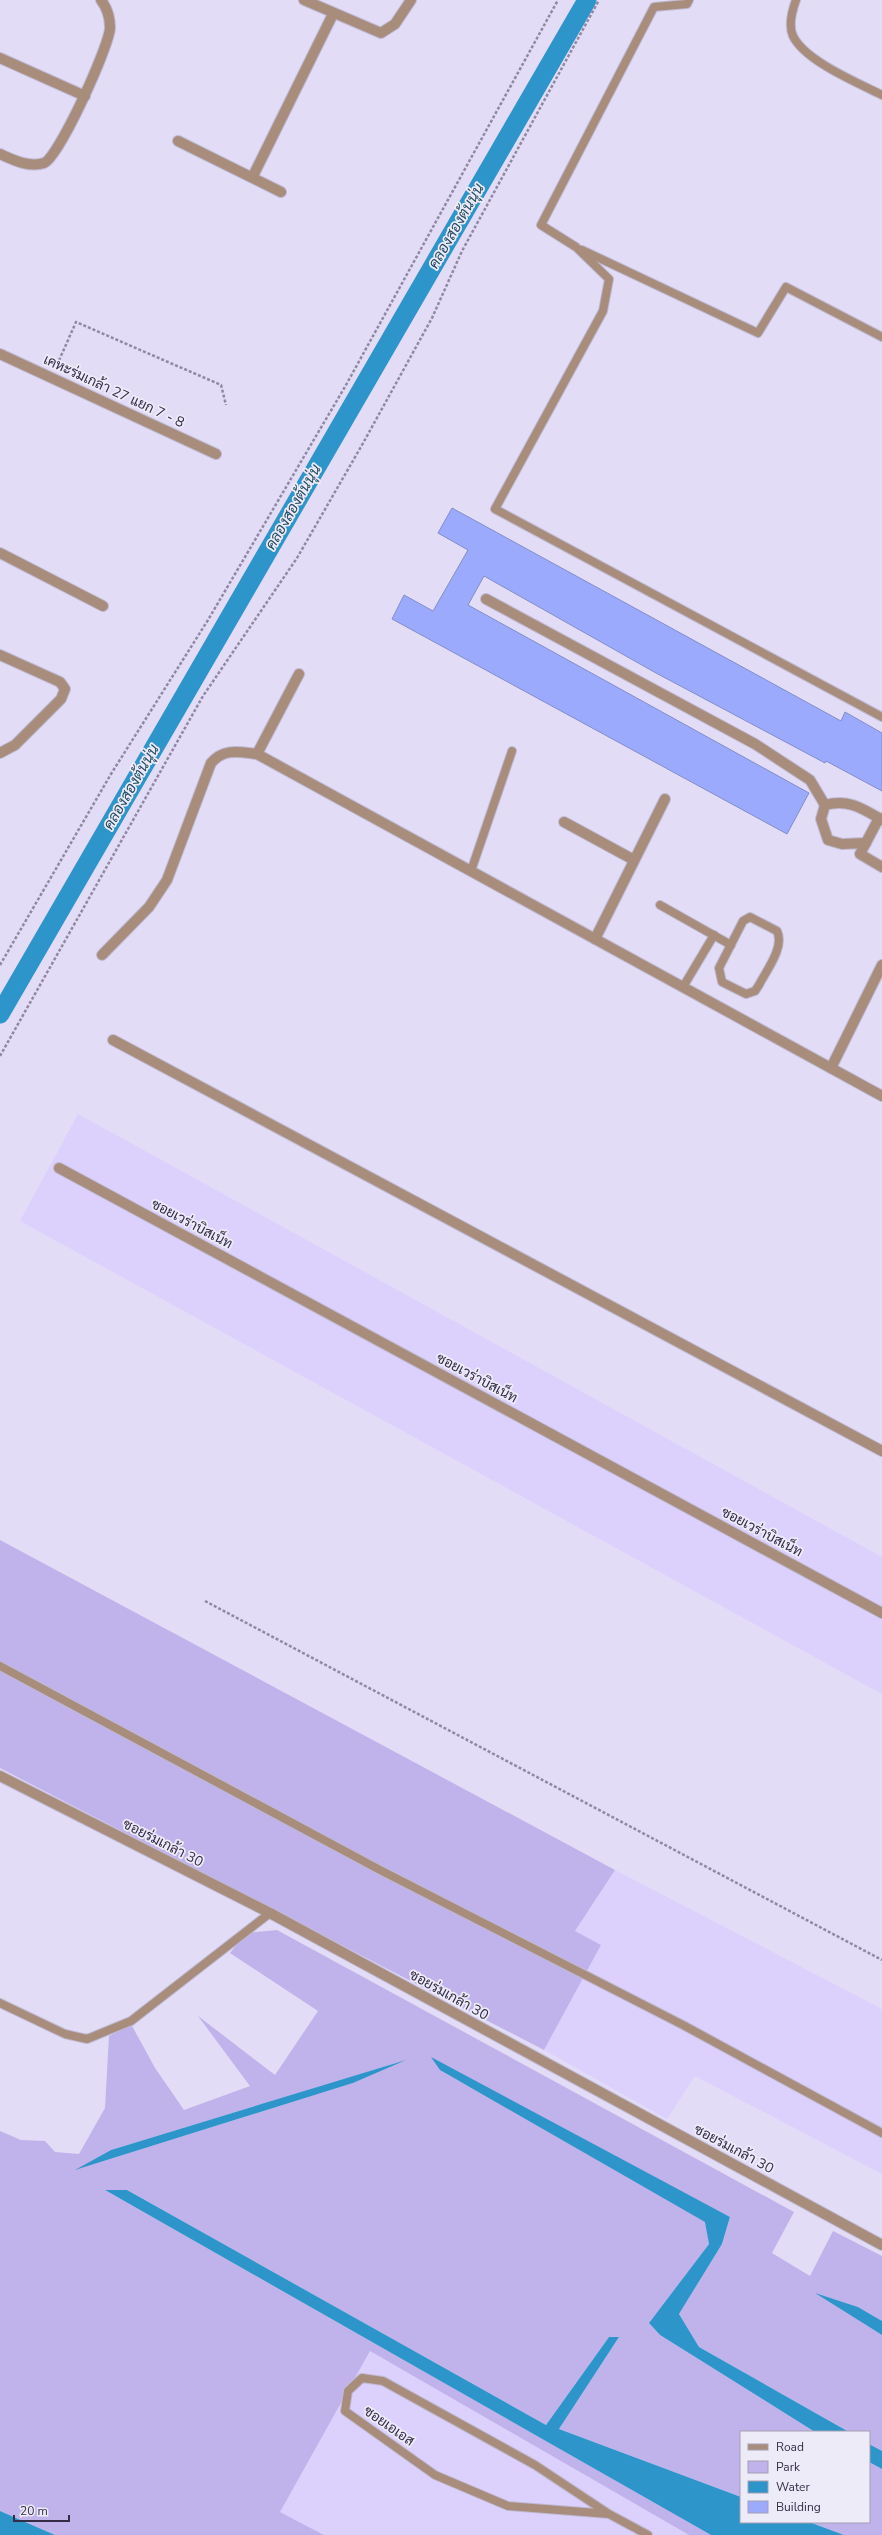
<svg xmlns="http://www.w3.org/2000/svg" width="882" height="2535" viewBox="0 0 882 2535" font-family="'Nunito Sans',Sarabun,sans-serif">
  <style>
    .built { fill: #dcd1fd }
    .green { fill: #c0b2eb; fill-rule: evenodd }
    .water { fill: #2e95ca }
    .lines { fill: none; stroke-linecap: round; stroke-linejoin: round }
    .canal { stroke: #2e95ca; stroke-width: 19 }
    .building { fill: #9caafd; stroke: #828dc9 }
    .service-casing { stroke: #bfb9d3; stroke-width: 10 }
    .minor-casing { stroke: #bfb9d3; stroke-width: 12 }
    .path { stroke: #9089a3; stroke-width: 2.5; stroke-dasharray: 3 2; stroke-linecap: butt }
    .service { stroke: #a88d7c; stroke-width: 8 }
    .minor { stroke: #a88d7c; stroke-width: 10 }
    .labels { text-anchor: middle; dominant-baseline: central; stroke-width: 3.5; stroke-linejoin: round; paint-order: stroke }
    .street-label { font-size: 14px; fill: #342d47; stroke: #eeebf9 }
    .water-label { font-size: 15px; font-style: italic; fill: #234c63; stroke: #eeebf9 }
  </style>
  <rect width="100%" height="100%" fill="#e2dcf6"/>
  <g class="built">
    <polygon points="78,1114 882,1557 882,1694 20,1221"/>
    <polygon points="615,1870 882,2009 882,2174 695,2076 667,2119 544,2050 601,1945 575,1931"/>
    <polygon points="370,2351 689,2535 324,2535 280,2512"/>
  </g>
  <g class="green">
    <polygon points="0,1540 615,1870 575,1931 601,1945 544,2050 0,1768"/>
    <path d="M 277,1930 L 794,2212 L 772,2253 L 810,2276 L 833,2231 L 882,2256 L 882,2321 L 858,2307 L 817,2294 L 882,2335 L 882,2451 L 869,2444 L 869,2432 L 849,2432 L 699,2347 L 679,2314 L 722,2244 L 730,2217 L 440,2070 L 706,2222 L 709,2244 L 649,2323 L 660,2335 L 815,2432 L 741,2432 L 741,2497 L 559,2429 L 619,2337 L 609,2337 L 546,2425 L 127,2190 L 105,2190 L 711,2535 L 689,2535 L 370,2351 L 280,2512 L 324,2535 L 55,2535 L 0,2511 L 0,2131 L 21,2140 L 45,2141 L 55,2152 L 79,2154 L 105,2108 L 109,2036 L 131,2024 L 155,2068 L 184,2110 L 250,2086 L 198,2016 L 275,2075 L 318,2011 L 230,1953 L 246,1933 ZM 400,2062 L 353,2083 L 78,2169 L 111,2150 Z"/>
    <polygon points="869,2462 882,2469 882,2535 844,2535 809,2522 869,2522"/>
  </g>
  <g class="water">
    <polygon points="431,2057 730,2217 722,2244 679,2314 699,2347 849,2432 815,2432 660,2335 649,2323 709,2244 705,2222 440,2070"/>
    <polygon points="406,2060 353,2083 75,2170 111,2150"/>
    <polygon points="105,2190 127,2190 546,2425 609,2337 619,2337 559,2429 741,2497 741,2522 809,2522 844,2535 711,2535"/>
    <polygon points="815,2293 858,2307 882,2321 882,2335"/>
    <polygon points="869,2444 882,2451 882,2469 869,2462"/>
    <polygon points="0,2511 55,2535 0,2535"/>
  </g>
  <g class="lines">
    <polyline class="canal" points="0,1014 587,0"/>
  </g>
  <polygon class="building" points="452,508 841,721 845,712 882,733 882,791 826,761 825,763 656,673 484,576 468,605 809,793 787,834 392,619 404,595 433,611 468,550 438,533"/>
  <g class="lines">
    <defs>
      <g id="service">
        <polyline points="689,0 687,4 654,7 541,225 576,247 609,279 603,311 495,509 882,717"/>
        <path d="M 796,0 C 792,11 788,25 793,36 C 805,61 858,83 882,95"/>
        <polyline points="582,250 758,333 786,287 882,337"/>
        <polyline points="471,871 512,751"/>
        <polyline points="660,905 731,945"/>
        <path d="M 750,917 L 777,931 C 785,947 766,971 759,985 L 755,991 L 746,994 L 722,982 L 719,968 L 743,921 Z"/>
        <polyline points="683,987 714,935"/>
        <polyline points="0,1666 380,1870 683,2025 882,2133"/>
        <polyline points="0,2003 65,2034 87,2039 131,2021 270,1913"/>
        <polyline points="609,2514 508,2506 435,2475 345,2411 348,2391 362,2378 383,2381 535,2465 609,2514 648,2535"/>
      </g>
      <g id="minor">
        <polyline points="304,0 381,33 395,24 411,0"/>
        <polyline points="0,58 85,96"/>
        <polyline points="178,141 281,192"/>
        <path d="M 0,154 C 13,160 29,168 44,163 C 59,157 109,47 110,28 C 110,17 108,9 101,0"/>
        <polyline points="253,176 333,14"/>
        <polyline points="0,354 216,454"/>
        <polyline points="0,553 103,606"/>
        <polyline points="486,599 755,744 810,780 825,805"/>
        <polyline points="0,655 60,682 65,689 61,699 15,745 0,753"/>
        <polyline points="257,754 299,674"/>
        <polyline points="882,820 879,818 860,854 882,867"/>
        <polyline points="564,822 634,860"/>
        <path d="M 866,843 L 842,844 L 828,840 L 821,819 L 825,805 C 847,799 860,807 879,818"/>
        <polyline points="595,939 665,799"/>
        <path d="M 102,955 L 149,907 L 167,880 L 211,763 C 224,748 239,752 257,754 L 882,1096"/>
        <polyline points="113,1040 882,1451"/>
        <polyline points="831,1068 882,965"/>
        <polyline points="59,1168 882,1613"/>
        <polyline points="0,1776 270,1913 882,2245"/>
      </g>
    </defs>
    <use href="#service" class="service-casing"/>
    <use href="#minor" class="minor-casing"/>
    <g class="path">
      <polyline points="57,365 76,322 221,385 226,405"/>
      <polyline points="0,965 111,774 208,620 346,385 558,0"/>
      <polyline points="0,1056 203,696 297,558 362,445 432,318 462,251 599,0"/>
      <polyline points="205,1601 882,1960"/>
    </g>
    <use href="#service" class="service"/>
    <use href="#minor" class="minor"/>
  </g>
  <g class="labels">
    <g class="street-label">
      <text transform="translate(114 391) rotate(25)">เคหะร่มเกล้า 27 แยก 7 - 8</text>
      <text transform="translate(192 1224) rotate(28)">ซอยเวร่าบิสเน็ท</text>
      <text transform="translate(477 1378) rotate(28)">ซอยเวร่าบิสเน็ท</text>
      <text transform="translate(762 1532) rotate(28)">ซอยเวร่าบิสเน็ท</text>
      <text transform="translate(163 1843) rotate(27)">ซอยร่มเกล้า 30</text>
      <text transform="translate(449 1995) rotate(29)">ซอยร่มเกล้า 30</text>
      <text transform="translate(734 2149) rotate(28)">ซอยร่มเกล้า 30</text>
      <text transform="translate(389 2426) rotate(35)">ซอยเอเอส</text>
    </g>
    <g class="water-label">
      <text transform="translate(456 226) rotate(-60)">คลองสองต้นนุ่น</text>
      <text transform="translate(293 507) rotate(-60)">คลองสองต้นนุ่น</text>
      <text transform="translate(131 787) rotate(-60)">คลองสองต้นนุ่น</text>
    </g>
  </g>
  <rect x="740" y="2431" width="130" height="92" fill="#eeebf9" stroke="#a49fb2"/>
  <rect x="748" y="2444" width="20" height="6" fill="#a88d7c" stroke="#a49fb2"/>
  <text x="776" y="2451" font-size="12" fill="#342d47">Road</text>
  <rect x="748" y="2461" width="20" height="12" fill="#c0b2eb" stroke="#a49fb2"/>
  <text x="776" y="2471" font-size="12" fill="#342d47">Park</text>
  <rect x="748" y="2481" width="20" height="12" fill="#2e95ca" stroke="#a49fb2"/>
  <text x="776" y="2491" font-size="12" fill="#342d47">Water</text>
  <rect x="748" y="2501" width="20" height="12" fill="#9caafd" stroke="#a49fb2"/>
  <text x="776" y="2511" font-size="12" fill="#342d47">Building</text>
  <path d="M14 2515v6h55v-6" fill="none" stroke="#342d47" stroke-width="2"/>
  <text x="20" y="2515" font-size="12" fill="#342d47" stroke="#eeebf9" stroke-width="3" paint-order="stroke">20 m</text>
</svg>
